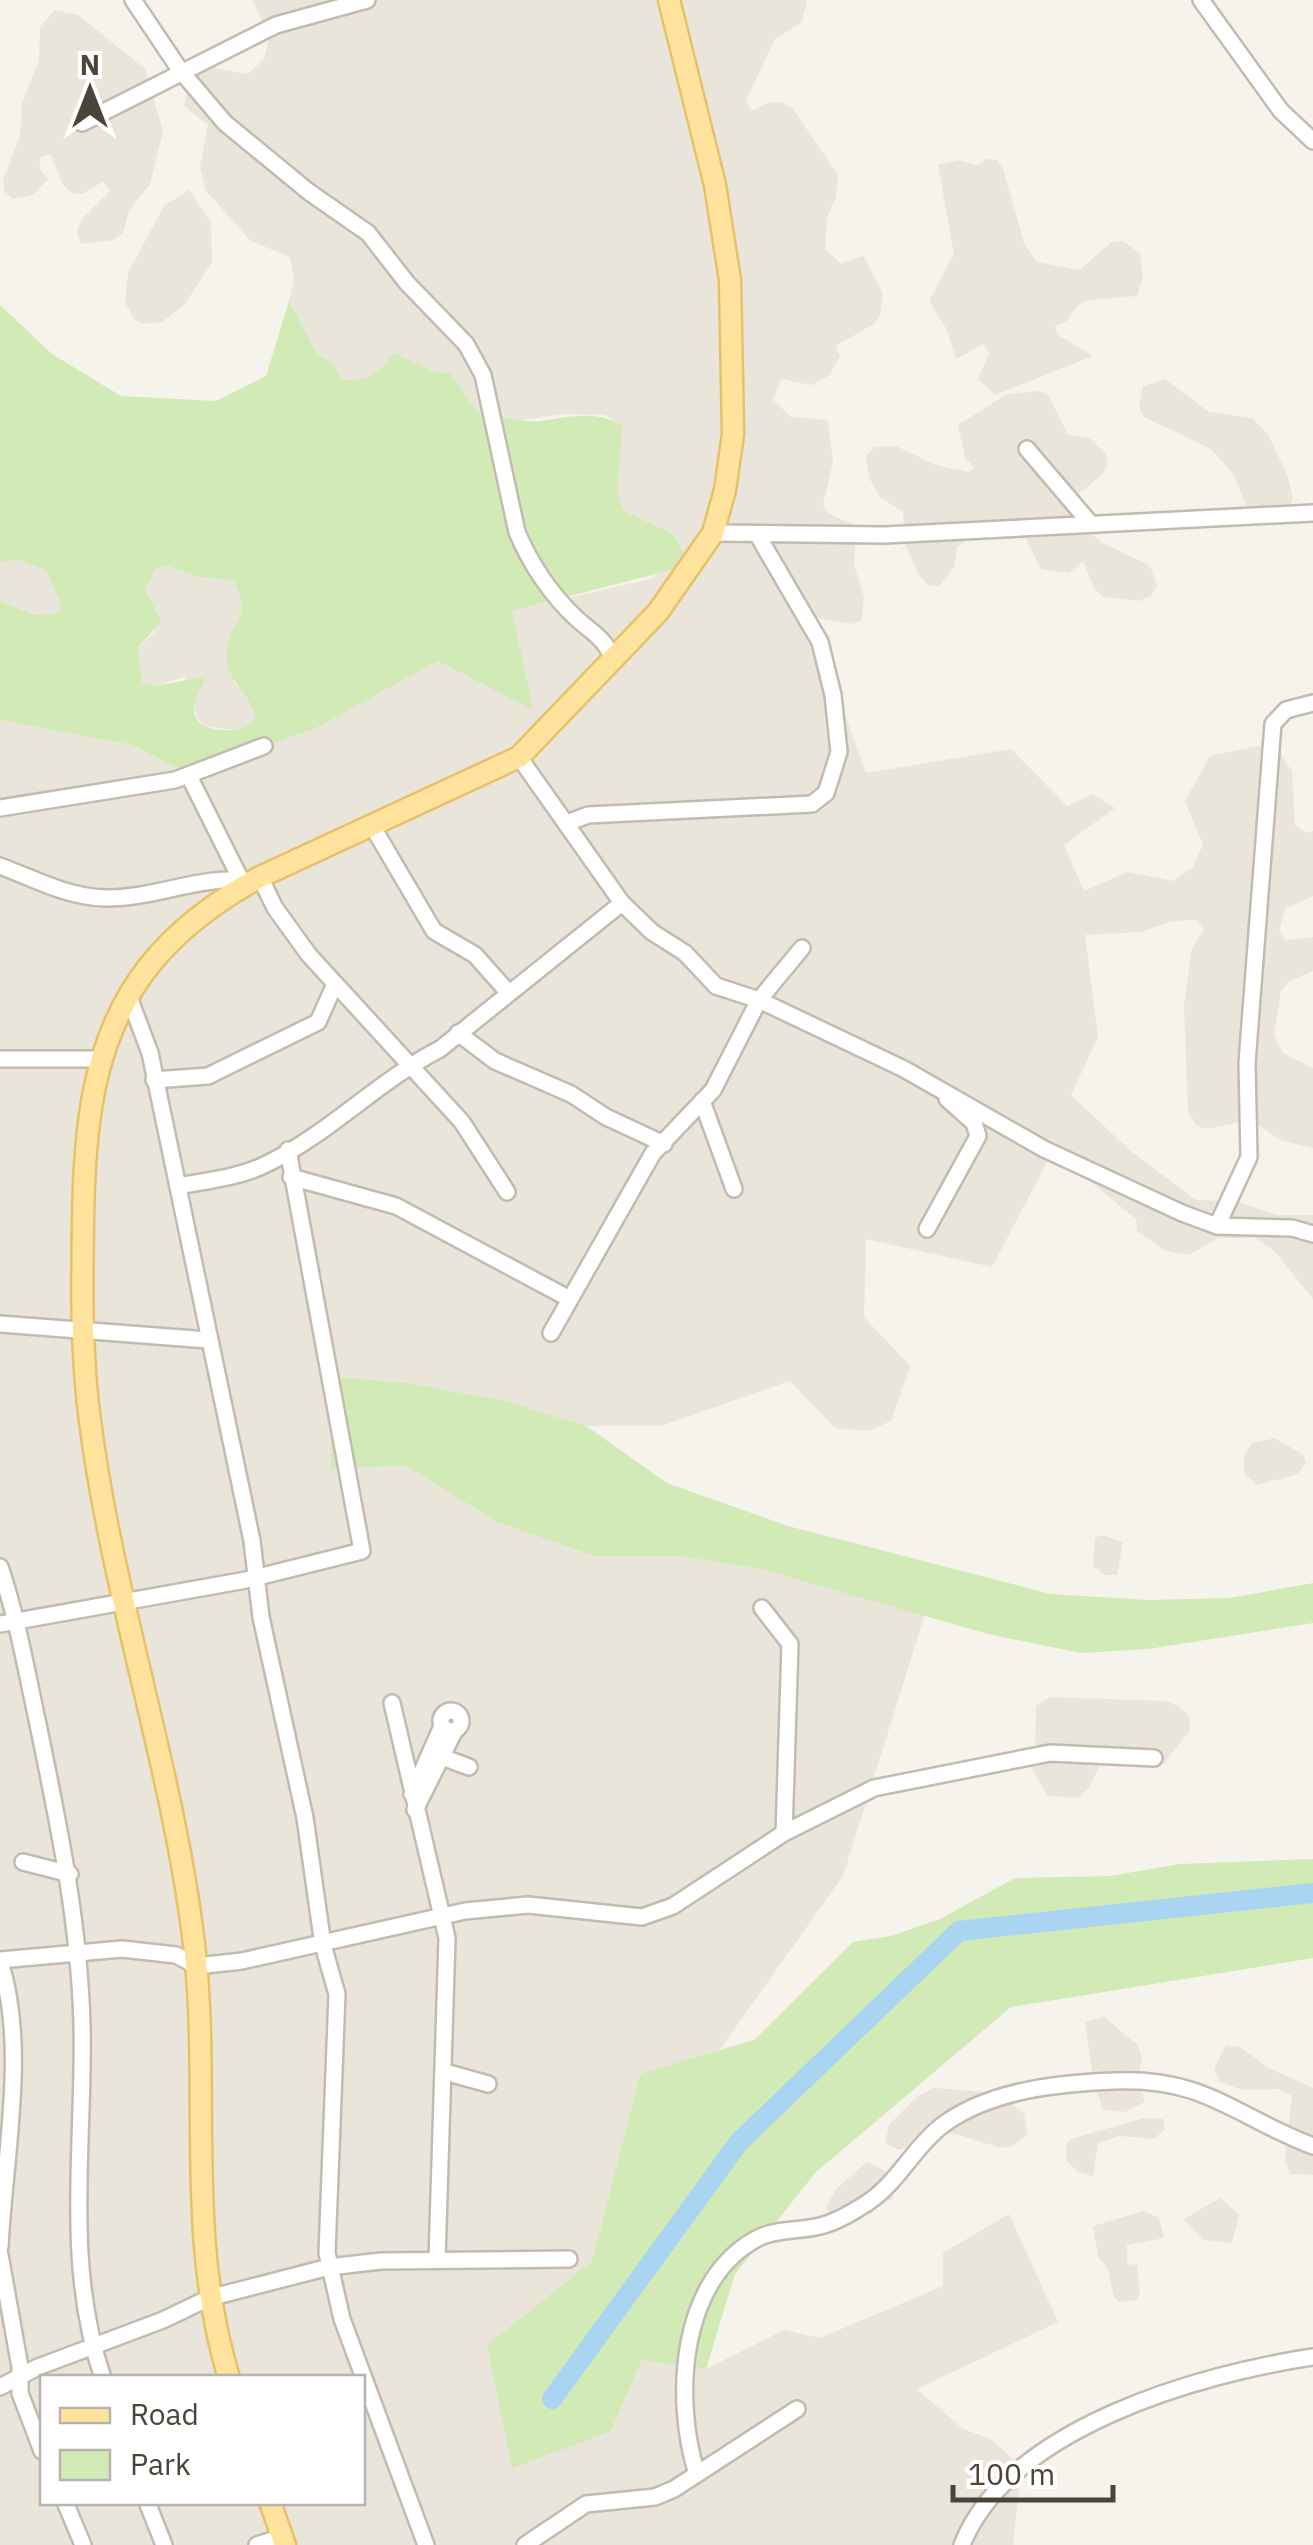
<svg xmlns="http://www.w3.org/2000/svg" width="1313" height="2545" viewBox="0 0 1313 2545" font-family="'IBM Plex Sans',sans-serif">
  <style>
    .residential { fill: #eae5da; fill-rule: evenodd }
    .green { fill: #d2eab5; fill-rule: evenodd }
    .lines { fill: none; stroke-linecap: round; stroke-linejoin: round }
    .river { stroke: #a9d4f2; stroke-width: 20 }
    .minor-casing { stroke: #c2bbae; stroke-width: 20 }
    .major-casing { stroke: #e6c16a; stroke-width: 25 }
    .minor { stroke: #fff; stroke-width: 15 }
    .major { stroke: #ffe39c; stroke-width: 20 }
  </style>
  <rect width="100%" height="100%" fill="#f6f3ec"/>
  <g class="residential">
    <path d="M 253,0 L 807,0 L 802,22 L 775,39 L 746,100 L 751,111 L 771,102 L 783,102 L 793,109 L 838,175 L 836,197 L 827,217 L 825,250 L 841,263 L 863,256 L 883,293 L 880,315 L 874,324 L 835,346 L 840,355 L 830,375 L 811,385 L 781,379 L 773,400 L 791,417 L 828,420 L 833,462 L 823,505 L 829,514 L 850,523 L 856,532 L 854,565 L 864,597 L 862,620 L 852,624 L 810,617 L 866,773 L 1011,749 L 1067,806 L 1093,794 L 1115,808 L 1064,845 L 1084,891 L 1127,872 L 1173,881 L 1193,867 L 1203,845 L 1185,801 L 1210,756 L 1258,746 L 1279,752 L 1292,771 L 1295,825 L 1306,833 L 1313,831 L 1313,896 L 1285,909 L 1279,931 L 1285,940 L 1313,937 L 1313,971 L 1288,982 L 1281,991 L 1274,1035 L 1283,1053 L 1313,1068 L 1313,1148 L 1280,1140 L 1252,1120 L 1206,1129 L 1196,1125 L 1188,1111 L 1184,1005 L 1192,948 L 1204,930 L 1196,920 L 1172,921 L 1140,932 L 1085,935 L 1098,1037 L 1071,1095 L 1132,1152 L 1196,1200 L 1235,1201 L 1277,1215 L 1313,1215 L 1313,1299 L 1275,1252 L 1256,1238 L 1219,1238 L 1188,1255 L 1164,1250 L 1137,1231 L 1136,1219 L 1053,1151 L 992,1267 L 866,1239 L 864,1317 L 910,1366 L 891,1421 L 868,1431 L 835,1428 L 790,1381 L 661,1426 L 577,1426 L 506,1401 L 408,1383 L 336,1377 L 330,1468 L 406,1466 L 497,1522 L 594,1556 L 678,1556 L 765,1570 L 925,1614 L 843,1876 L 718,2052 L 640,2074 L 592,2261 L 488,2345 L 611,2431 L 642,2360 L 706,2369 L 784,2330 L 820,2338 L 943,2286 L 943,2253 L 1009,2214 L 1058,2322 L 917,2389 L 963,2429 L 991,2439 L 1014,2460 L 1019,2489 L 1013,2545 L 0,2545 L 0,720 L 132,745 L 189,774 L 316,728 L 438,661 L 532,709 L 512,611 L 650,579 L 684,554 L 674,534 L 624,511 L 617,490 L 623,425 L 604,415 L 562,414 L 519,421 L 477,412 L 452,374 L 432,371 L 395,354 L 381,371 L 362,381 L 341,380 L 332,362 L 318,357 L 289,301 L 294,279 L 290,257 L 251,241 L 206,191 L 200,167 L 208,125 L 184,106 L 192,64 L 248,74 L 264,59 L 269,38 ZM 42,2378 L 362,2378 L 362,2502 L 42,2502 Z"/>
    <polygon points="55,10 78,15 145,69 163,131 150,184 129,211 123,233 114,240 81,244 77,232 80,221 111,190 102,182 83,194 72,193 63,185 51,154 41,157 39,168 48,179 33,195 13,199 4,191 3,180 20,136 22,103 39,61 40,27"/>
    <polygon points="987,159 997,160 1003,169 1024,243 1037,262 1079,270 1112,242 1123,241 1140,254 1143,276 1137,296 1089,300 1079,304 1066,322 1055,325 1058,335 1093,356 995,395 978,379 989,353 984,344 956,359 946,328 929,301 954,254 938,165 958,160 977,165"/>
    <polygon points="189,190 211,222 212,262 185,304 162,322 143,324 134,319 125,302 128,273 164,206"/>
    <polygon points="1165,379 1209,412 1252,418 1268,434 1288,477 1293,498 1289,509 1268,514 1247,507 1234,475 1211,449 1144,417 1139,407 1143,386"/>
    <polygon points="1040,391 1049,396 1068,435 1089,438 1106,454 1108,465 1102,475 1077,495 1085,527 1101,542 1150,566 1157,586 1151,596 1138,601 1104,597 1095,590 1083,561 1069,573 1041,569 1026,539 1002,533 978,534 957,547 954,568 939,586 927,585 919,575 905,544 903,512 880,497 869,478 866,456 874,447 896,446 936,465 968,472 975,468 965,458 958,425 1007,394"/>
    <polygon points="20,560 47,571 60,592 63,607 58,613 35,615 0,601 0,562"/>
    <polygon points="166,565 198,577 233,580 244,597 245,608 229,639 234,682 254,708 257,718 250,728 239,731 205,726 197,718 185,677 153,686 142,682 138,648 155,632 144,589 156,569"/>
    <polygon points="1275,1438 1303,1455 1306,1462 1298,1474 1257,1485 1244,1473 1244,1456 1252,1443"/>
    <polygon points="1102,1535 1123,1542 1117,1575 1106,1575 1093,1566 1095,1538"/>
    <polygon points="1050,1697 1165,1701 1179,1706 1189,1717 1190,1731 1163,1764 1101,1761 1090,1787 1078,1798 1048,1796 1026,1759 1035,1753 1036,1706"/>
    <polygon points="1104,2017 1138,2045 1142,2058 1138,2079 1145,2102 1125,2112 1103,2110 1093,2079 1085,2022"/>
    <polygon points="1226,2045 1240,2047 1269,2068 1313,2088 1313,2175 1290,2174 1285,2160 1292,2096 1279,2089 1242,2090 1220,2082 1214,2069"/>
    <polygon points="934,2088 987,2092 1007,2100 1024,2114 1028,2134 1012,2146 1001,2148 926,2125 908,2147 899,2150 885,2143 889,2125 916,2097"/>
    <polygon points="1144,2118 1163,2119 1165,2129 1154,2139 1119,2136 1098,2143 1093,2176 1078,2172 1067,2161 1066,2145 1071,2139"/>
    <polygon points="867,2162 885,2171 893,2199 842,2225 825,2208 837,2188"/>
    <polygon points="1220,2198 1239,2214 1232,2243 1203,2240 1184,2219"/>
    <polygon points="1144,2211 1159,2218 1164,2238 1127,2245 1127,2264 1137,2265 1140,2294 1136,2300 1121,2302 1114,2298 1108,2269 1098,2256 1093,2226"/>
  </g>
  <g class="green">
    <path d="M 289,301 L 318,356 L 332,362 L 342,380 C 367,381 379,374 394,353 L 432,371 L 452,374 L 477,412 C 497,416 519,423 540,421 C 572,417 592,410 623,425 L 617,490 L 624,511 L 674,534 L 684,554 L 698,563 L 512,611 L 533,710 L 438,661 L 316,728 L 189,774 L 132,745 L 0,720 L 0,601 L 35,615 L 58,613 L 62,607 L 47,571 L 20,560 L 0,562 L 0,305 L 52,354 L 121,396 L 216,401 L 266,376 ZM 166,565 L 198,577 L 233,580 C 258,619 221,625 227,662 C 230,684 252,697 256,718 C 245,736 191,736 194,707 C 195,698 203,685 206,677 L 153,686 L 142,682 L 138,648 L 161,621 L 145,589 L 156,569 Z"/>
    <polygon points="335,1377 408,1383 506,1401 586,1426 667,1483 788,1526 1051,1594 1148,1600 1230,1598 1313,1583 1313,1623 1148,1649 1081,1653 988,1634 765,1570 678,1556 594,1556 497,1522 406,1466 330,1468"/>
    <polygon points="1313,1859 1313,1958 1011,2007 815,2173 735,2274 706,2369 642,2360 611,2431 512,2468 487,2345 592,2261 640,2074 754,2040 853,1942 891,1936 940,1919 1015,1878 1110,1876 1180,1864"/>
  </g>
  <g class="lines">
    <polyline class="river" points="552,2399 739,2142 959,1931 1313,1893"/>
    <defs>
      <g id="minor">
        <path d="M 133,0 L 180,70 L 225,123 L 309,192 L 368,233 L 407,283 L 466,344 L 483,375 L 517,532 C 530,563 551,595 576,618 C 592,633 604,637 613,659"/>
        <polyline points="1201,0 1281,111 1313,141"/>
        <polyline points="82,123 276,25 367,0"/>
        <polyline points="1027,449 1090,523"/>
        <polyline points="713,533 885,535 1313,513"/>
        <polyline points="519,757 622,903 652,932 685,953 716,986 759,1000 904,1069 1044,1149 1182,1213 1217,1226 1292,1228 1313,1234"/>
        <polyline points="189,776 241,880"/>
        <polyline points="0,808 175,780 264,746"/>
        <polyline points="567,823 588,815 812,804 826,793 839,752 833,695 820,642 757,534"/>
        <polyline points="371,824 434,931 475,955 507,991"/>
        <path d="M 0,866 C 35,879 67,897 105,898 C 155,899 201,874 252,881"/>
        <polyline points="260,877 275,908 309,955 462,1122 507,1192"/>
        <polyline points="129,997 150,1053 252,1541 261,1617 305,1818 323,1945 337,1994 327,2253 342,2319 426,2545"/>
        <polyline points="458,1033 495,1061 571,1094 606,1117 664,1144"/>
        <polyline points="0,1059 101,1059"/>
        <polyline points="154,1080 208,1076 318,1022 335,984"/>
        <polyline points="702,1101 734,1189"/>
        <polyline points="291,1177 396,1206 568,1298"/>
        <path d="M 178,1186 C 205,1181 235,1178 260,1167 C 326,1137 376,1082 440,1049 L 622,903"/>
        <polyline points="1217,1226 1249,1157 1247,1063 1273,724 1286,710 1313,703"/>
        <polyline points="927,1229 978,1136 974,1123 947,1099"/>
        <polyline points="0,1324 208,1340"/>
        <polyline points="551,1333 653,1153 713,1090 759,1000 802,948"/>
        <path d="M 0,1567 C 18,1620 27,1674 39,1729 C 59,1827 79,1922 82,2023 C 85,2142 63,2262 103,2378"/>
        <polyline points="762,1608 790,1644 784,1833"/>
        <polyline points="0,1624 246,1580 362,1551 288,1150"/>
        <polyline points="392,1703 447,1938 437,2259"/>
        <circle cx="451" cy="1721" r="10"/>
        <polyline points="442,1757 469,1767"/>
        <polyline points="412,1794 442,1726"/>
        <polyline points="415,1810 455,1730"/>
        <polyline points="23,1862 70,1874"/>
        <polyline points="0,1960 122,1949 176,1955 197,1966 242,1961 465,1911 528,1905 642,1917 673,1906 784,1833 874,1788 1050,1753 1154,1758"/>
        <path d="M 0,1962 C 28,2047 4,2159 0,2247"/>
        <polyline points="445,2072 488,2084"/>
        <polyline points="0,2255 20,2367 20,2393 42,2451"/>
        <polyline points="0,2387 38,2367 163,2320 209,2298 329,2267 381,2261 569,2259"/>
        <path d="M 697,2474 C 673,2399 679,2277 760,2237 C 777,2229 801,2231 820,2226 C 837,2222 853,2212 867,2203 C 899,2182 916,2143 947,2122 C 993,2090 1060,2083 1115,2081 C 1205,2077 1236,2117 1313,2146"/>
        <polyline points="65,2502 83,2545"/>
        <polyline points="147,2502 164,2545"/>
        <polyline points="257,2545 282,2537"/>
        <polyline points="525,2545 586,2504 655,2497 674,2489 797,2409"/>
        <path d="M 962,2545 C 1008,2428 1199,2374 1313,2357"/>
      </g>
      <g id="major">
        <path d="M 229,2378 C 183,2227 213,2080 192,1928 C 169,1757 112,1592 90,1421 C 81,1355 82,1289 83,1223 C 84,1133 91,1039 149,966 C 179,928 218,900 260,877 L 519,757 L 658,612 L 713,533 L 725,490 L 733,434 L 730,280 L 715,185 L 669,0"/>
        <polyline points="270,2502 285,2545"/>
      </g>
    </defs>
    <use href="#minor" class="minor-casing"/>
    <use href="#major" class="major-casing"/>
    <use href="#minor" class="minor"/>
    <use href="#major" class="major"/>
  </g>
  <rect x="40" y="2375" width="325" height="130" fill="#ffffff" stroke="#b7b4b0" stroke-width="2.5"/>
  <rect x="60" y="2408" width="50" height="15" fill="#ffe39c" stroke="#b7b4b0" stroke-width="2.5"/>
  <text x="130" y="2425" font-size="30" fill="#4b4439">Road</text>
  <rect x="60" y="2450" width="50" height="30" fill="#d2eab5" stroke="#b7b4b0" stroke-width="2.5"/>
  <text x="130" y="2475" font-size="30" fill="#4b4439">Park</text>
  <g transform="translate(90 90)" stroke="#ffffff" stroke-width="8" paint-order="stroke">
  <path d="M0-8L18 38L0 25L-18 38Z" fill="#4b4439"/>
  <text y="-15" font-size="28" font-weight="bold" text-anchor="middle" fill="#4b4439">N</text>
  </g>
  <path d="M953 2485v15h160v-15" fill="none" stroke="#4b4439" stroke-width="5"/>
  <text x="968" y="2485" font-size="30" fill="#4b4439" stroke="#ffffff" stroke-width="8" paint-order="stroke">100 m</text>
</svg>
